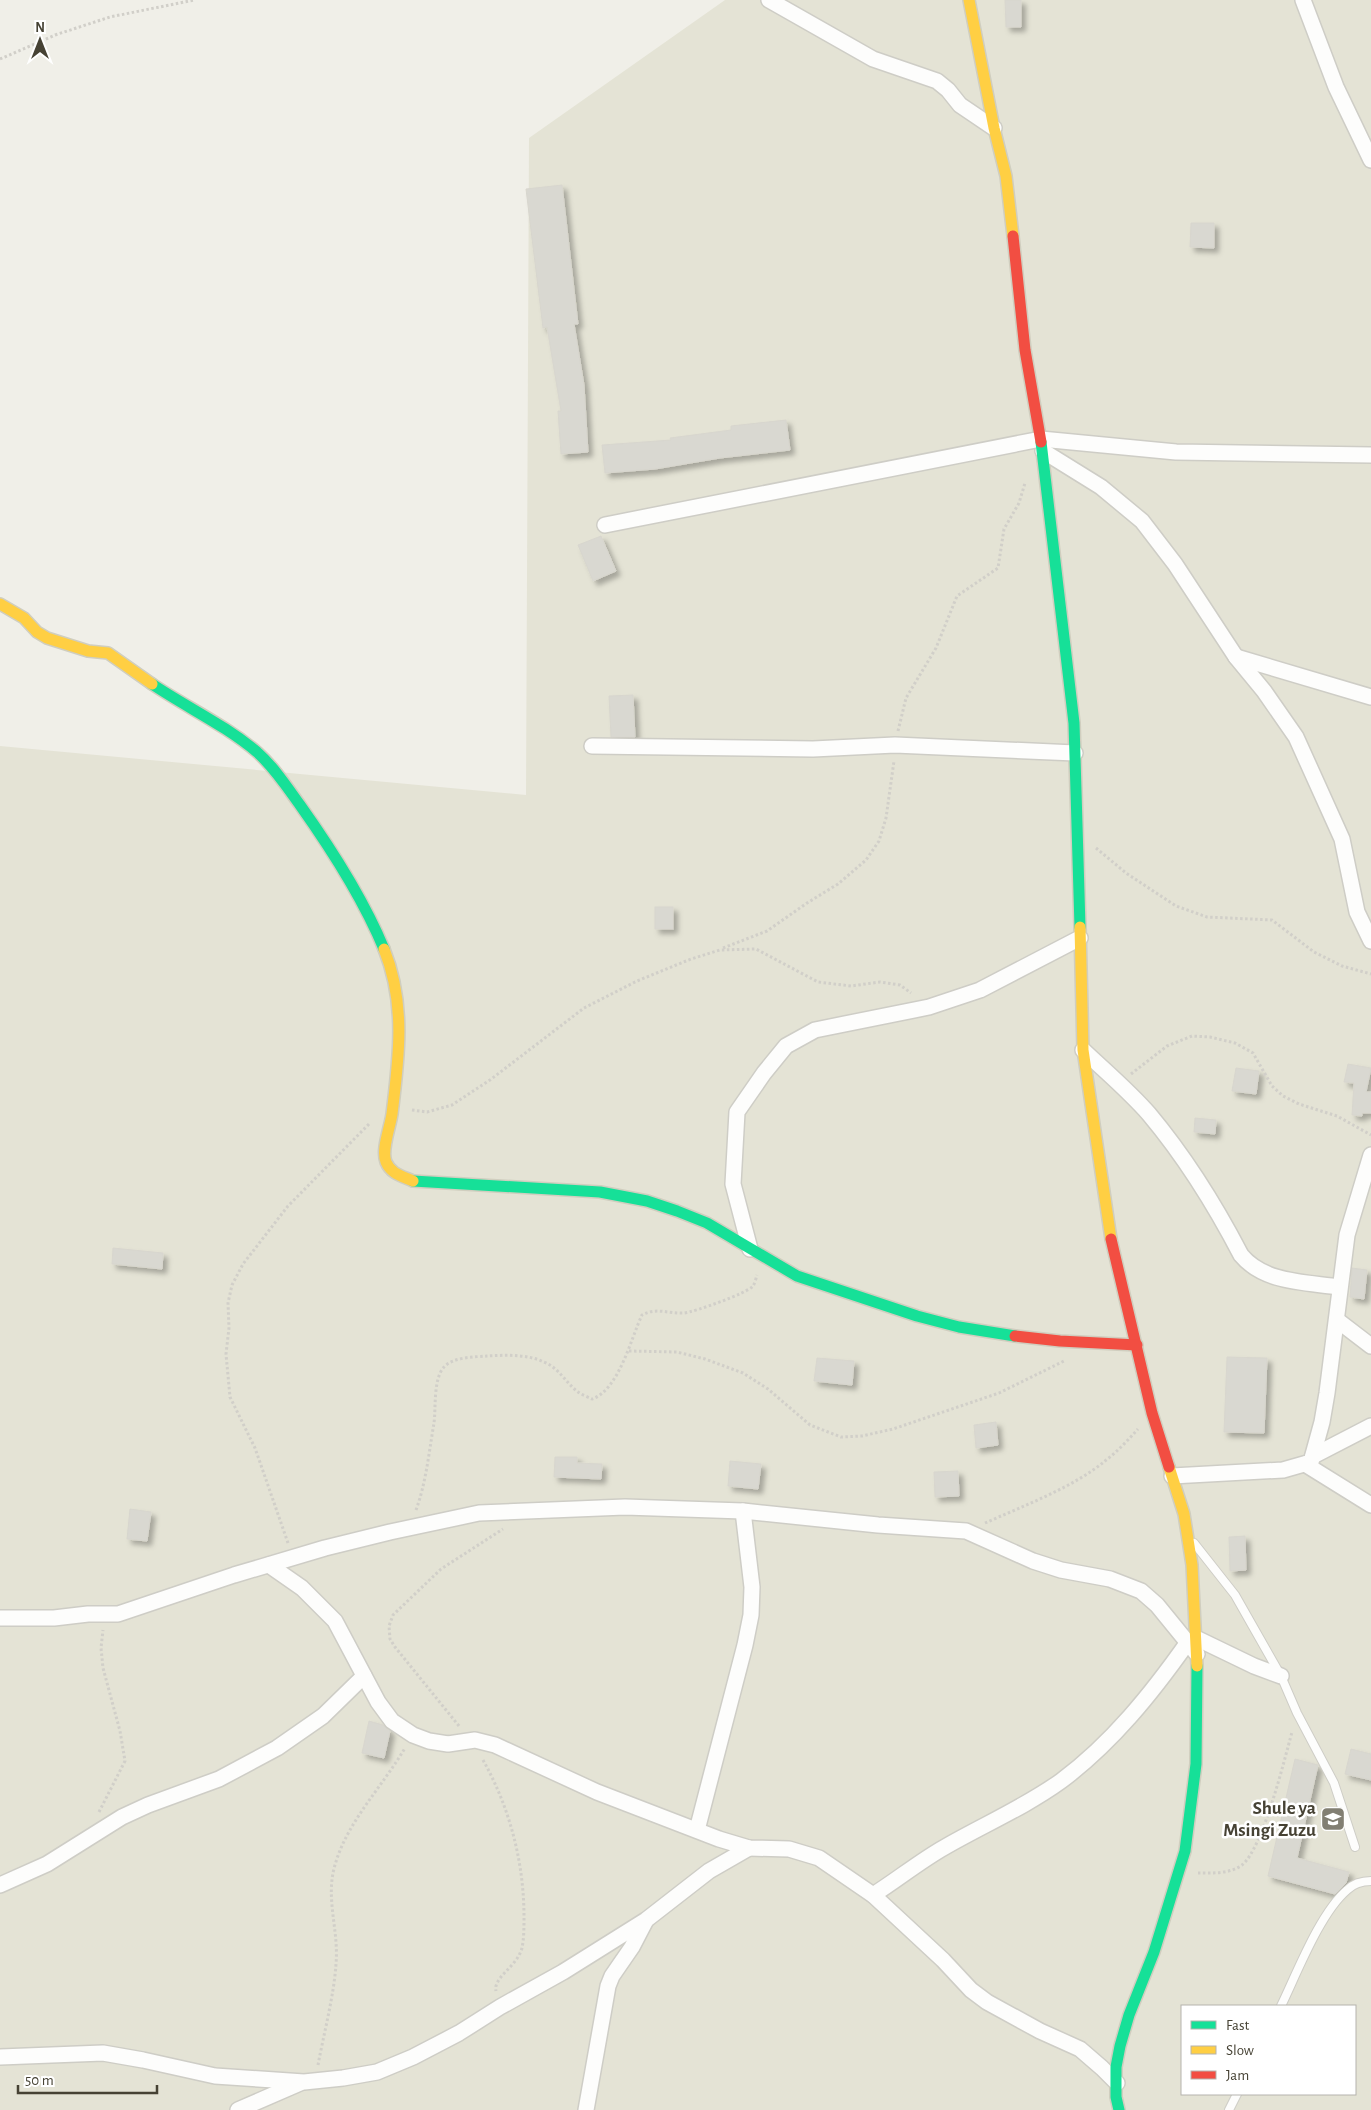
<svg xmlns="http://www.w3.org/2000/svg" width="1371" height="2110" viewBox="0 0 1371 2110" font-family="'Alegreya Sans',sans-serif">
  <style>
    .residential { fill: #e4e3d5; fill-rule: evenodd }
    .building { fill: #d9d8d1; stroke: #d8d6ce; filter: url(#shadow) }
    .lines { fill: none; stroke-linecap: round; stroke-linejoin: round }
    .lane-casing { stroke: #cecdc6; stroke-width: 10 }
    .street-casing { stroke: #cecdc6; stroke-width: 18 }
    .fast-casing { stroke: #d0cebf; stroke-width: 14 }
    .slow-casing { stroke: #d0cebf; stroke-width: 14 }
    .jam-casing { stroke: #d0cebf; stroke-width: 14 }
    .path { stroke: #d1cfc9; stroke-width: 3; stroke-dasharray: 2.5 2.5; stroke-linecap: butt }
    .lane { stroke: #fdfdfc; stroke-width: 8 }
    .street { stroke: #fdfdfc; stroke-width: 15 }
    .fast { stroke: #16e098; stroke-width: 11 }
    .slow { stroke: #ffcf43; stroke-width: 11 }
    .jam { stroke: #f24e42; stroke-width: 11 }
    .labels { text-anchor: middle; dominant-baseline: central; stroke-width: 5; stroke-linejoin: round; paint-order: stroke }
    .poi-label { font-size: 19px; font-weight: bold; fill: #464234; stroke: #fff; text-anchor: end }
  </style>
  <defs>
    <filter id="shadow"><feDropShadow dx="4.5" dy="4.5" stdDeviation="2.5" flood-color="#0004"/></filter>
  </defs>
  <rect width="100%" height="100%" fill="#f0efe8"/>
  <path class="residential" d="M 725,0 L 1371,0 L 1371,2110 L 0,2110 L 0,746 L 526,795 L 529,138 ZM 1182,2006 L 1355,2006 L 1355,2094 L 1182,2094 Z"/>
  <g class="building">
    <polygon points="1005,0 1021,0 1021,27 1006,27"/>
    <polygon points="562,185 578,324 574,324 584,385 588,452 561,454 558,411 561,411 547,327 543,328 526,189"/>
    <polygon points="1191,223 1214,223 1214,248 1190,247"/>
    <polygon points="786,420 790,450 720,458 655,469 605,473 602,445 671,440 670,438 731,430 731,426"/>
    <polygon points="601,536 616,571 593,581 578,545"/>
    <polygon points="633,695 635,737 611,737 609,696"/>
    <rect x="655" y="907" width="18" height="22"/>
    <polygon points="1348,1064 1371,1068 1366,1092 1371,1092 1371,1113 1362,1113 1362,1116 1352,1115 1354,1083 1344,1082"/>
    <polygon points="1236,1068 1259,1071 1256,1094 1232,1091"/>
    <polygon points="1195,1118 1216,1120 1215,1134 1194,1132"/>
    <polygon points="113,1248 163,1253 162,1269 112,1264"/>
    <polygon points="1352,1268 1367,1270 1364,1299 1350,1297"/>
    <polygon points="1227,1357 1267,1358 1264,1433 1224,1432"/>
    <polygon points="817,1358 854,1361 852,1385 814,1381"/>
    <polygon points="996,1422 998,1445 976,1448 974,1425"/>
    <polygon points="555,1457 577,1457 577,1463 602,1464 601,1479 554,1477"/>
    <polygon points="730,1461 761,1464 758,1489 728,1486"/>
    <polygon points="958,1471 959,1496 935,1497 934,1472"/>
    <polygon points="130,1509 151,1512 147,1541 127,1539"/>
    <polygon points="1245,1536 1246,1570 1230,1571 1229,1537"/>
    <polygon points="369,1721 383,1725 390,1731 384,1758 362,1753"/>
    <polygon points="1351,1749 1371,1754 1371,1780 1345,1774"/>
    <polygon points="1295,1759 1318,1765 1297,1858 1349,1872 1346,1883 1335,1894 1268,1876"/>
  </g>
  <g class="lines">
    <defs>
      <g id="lane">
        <polyline points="1194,1543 1235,1595 1281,1676 1297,1713 1334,1783 1355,1847"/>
        <path d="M 1281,2006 C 1297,1973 1320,1913 1347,1890 C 1353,1884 1362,1881 1371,1881"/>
        <polyline points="1229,2110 1237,2094"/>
      </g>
      <g id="street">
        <polyline points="769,0 873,59 937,81 948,90 960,105 994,128"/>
        <polyline points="1303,0 1336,87 1371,160"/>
        <polyline points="1043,451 1101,487 1142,521 1175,564 1236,657 1264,691 1296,737 1342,839 1357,912 1371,941"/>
        <polyline points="605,525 1041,439 1176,452 1371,455"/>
        <polyline points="1236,657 1371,697"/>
        <polyline points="592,746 813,749 895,745 1075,753"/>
        <path d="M 1083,1050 C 1105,1071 1129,1091 1149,1114 C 1185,1157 1215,1205 1241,1255 C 1264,1283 1305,1282 1339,1287"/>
        <polyline points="750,1249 733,1184 737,1112 764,1073 786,1046 815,1030 929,1007 980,990 1080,938"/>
        <polyline points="1337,1320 1371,1346"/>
        <polyline points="1313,1456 1371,1426"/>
        <polyline points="1305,1464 1371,1505"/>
        <polyline points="1172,1476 1283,1470 1311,1462 1322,1422 1327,1393 1347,1235 1371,1155"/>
        <polyline points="269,1565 302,1588 335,1621 378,1702 392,1721 413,1735 429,1741 448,1744 475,1740 495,1745 597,1792 719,1839 749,1848 789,1849 819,1858 873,1895 943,1960 971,1990 987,2002 1040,2031 1080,2049 1102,2068 1117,2083"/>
        <polyline points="0,1618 54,1618 88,1614 118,1614 234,1575 325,1548 390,1532 479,1513 625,1507 743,1511 878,1525 966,1531 1033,1561 1061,1570 1110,1579 1141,1591 1157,1605 1197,1654"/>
        <polyline points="1196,1638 1254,1666 1281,1676"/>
        <polyline points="697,1830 745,1645 751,1615 752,1587 743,1511"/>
        <polyline points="0,1885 47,1864 122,1817 148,1805 219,1779 277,1748 323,1716 364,1676"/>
        <path d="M 873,1895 C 897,1880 920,1861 945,1847 C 983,1825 1025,1807 1061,1781 C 1112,1743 1152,1693 1188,1642"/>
        <polyline points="0,2057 103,2053 143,2060 215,2076 304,2082 343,2078 377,2072 413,2057 459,2033 500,2007 563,1972 646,1920 709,1871 749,1848"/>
        <polyline points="238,2110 300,2083"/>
        <polyline points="586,2110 608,1986 612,1976 632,1947 645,1922"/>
      </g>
      <g id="fast">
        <polyline points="1041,442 1074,723 1080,927"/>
        <path d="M 152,684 C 186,707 225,725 257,752 C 274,767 287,787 300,805 C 332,850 363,898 384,949"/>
        <polyline points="413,1181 600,1192 647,1201 677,1211 707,1223 797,1276 917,1316 959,1327 1015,1336"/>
        <polyline points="1119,2110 1116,2097 1116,2067 1120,2046 1129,2015 1154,1952 1185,1851 1196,1764 1197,1666"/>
      </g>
      <g id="slow">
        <polyline points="969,0 994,128 1006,176 1013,236"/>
        <polyline points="0,604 24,618 37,632 47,638 88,651 108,653 152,684"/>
        <polyline points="1080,927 1083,1050 1111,1239"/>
        <path d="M 384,949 C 406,1003 399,1058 392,1114 C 390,1128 381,1150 386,1162 C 391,1174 402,1176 413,1181"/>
        <polyline points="1169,1467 1184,1514 1192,1565 1197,1666"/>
      </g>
      <g id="jam">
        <polyline points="1013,236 1025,350 1041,442"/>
        <polyline points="1111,1239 1152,1413 1169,1467"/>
        <polyline points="1015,1336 1060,1341 1137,1345"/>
      </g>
    </defs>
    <use href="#lane" class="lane-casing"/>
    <use href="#street" class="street-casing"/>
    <use href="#fast" class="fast-casing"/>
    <use href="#slow" class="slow-casing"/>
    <use href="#jam" class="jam-casing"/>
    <g class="path">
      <polyline points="0,59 55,35 110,17 194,0"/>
      <polyline points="898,731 906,698 936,648 957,596 998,568 1004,529 1019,503 1025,483"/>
      <polyline points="1096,848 1126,873 1176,906 1207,917 1272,920 1314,952 1342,966 1371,974"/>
      <polyline points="723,948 767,931 807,903 838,884 866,860 879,841 886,818 894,761"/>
      <polyline points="1131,1074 1167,1046 1192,1036 1210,1037 1235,1043 1253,1053 1272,1086 1283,1096 1299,1104 1337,1116 1371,1135"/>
      <polyline points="412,1110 427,1112 452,1105 490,1080 584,1008 637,981 691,959 720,950 756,949 818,982 851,986 880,982 900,985 911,993"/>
      <polyline points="629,1351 677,1352 705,1359 743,1373 768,1389 810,1425 841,1437 862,1436 893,1429 999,1393 1064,1361"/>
      <path d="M 416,1510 C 426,1483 429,1452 434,1423 C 436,1409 433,1379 444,1367 C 453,1357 474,1357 487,1356 C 506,1355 527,1354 544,1362 C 559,1368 566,1383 578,1392 C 582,1395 588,1397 592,1399 C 619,1390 631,1338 642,1315 C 656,1307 669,1314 684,1313 C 694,1312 748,1293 753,1286 C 755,1283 756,1278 757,1275"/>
      <path d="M 985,1523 C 1023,1506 1074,1487 1105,1461 C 1117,1452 1128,1440 1138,1429"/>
      <polyline points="288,1543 255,1448 230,1397 226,1354 229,1328 228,1303 232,1285 243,1264 288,1206 370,1123"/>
      <polyline points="459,1726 395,1647 390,1639 389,1626 393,1615 441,1569 503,1529"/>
      <path d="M 483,1760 C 510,1808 524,1863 524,1917 C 524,1927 524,1938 522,1948 C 517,1967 493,1977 496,1991"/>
      <polyline points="99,1812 125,1761 120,1731 103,1668 101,1648 103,1630"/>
      <path d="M 1198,1873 C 1212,1873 1230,1874 1242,1865 C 1263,1848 1284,1761 1292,1732"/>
      <path d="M 318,2065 C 324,2033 334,1995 336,1964 C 339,1930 325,1898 335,1865 C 347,1822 382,1787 405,1748"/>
    </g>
    <use href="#lane" class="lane"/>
    <use href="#street" class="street"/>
    <use href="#fast" class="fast"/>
    <use href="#slow" class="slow"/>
    <use href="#jam" class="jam"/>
  </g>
  <defs>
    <symbol id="school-square" viewBox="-11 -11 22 22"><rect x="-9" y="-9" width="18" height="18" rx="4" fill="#827f73" stroke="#fff"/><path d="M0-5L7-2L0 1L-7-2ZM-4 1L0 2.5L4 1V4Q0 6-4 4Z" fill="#fff"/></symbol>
  </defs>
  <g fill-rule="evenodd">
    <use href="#school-square" x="1319" y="1805" width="28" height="28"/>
  </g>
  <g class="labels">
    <g class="poi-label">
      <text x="1316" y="1808">Shule ya<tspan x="1316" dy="22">Msingi Zuzu</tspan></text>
    </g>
  </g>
  <rect x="1181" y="2005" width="175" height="90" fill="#ffffff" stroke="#b5b3ae"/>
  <rect x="1191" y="2021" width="25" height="8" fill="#16e098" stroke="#b5b3ae"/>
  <text x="1226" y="2030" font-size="15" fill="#464234">Fast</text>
  <rect x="1191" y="2046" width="25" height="8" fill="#ffcf43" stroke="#b5b3ae"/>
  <text x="1226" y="2055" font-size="15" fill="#464234">Slow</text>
  <rect x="1191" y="2071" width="25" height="8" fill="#f24e42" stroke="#b5b3ae"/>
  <text x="1226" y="2080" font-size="15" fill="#464234">Jam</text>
  <g transform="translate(40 40)" stroke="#ffffff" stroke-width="4" paint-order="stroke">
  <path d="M0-4L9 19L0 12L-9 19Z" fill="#464234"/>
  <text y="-8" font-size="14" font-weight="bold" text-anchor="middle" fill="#464234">N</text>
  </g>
  <path d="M18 2085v8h139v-8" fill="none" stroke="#464234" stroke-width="2.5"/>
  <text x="25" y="2085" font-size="15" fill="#464234" stroke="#ffffff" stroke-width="4" paint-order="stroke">50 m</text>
</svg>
